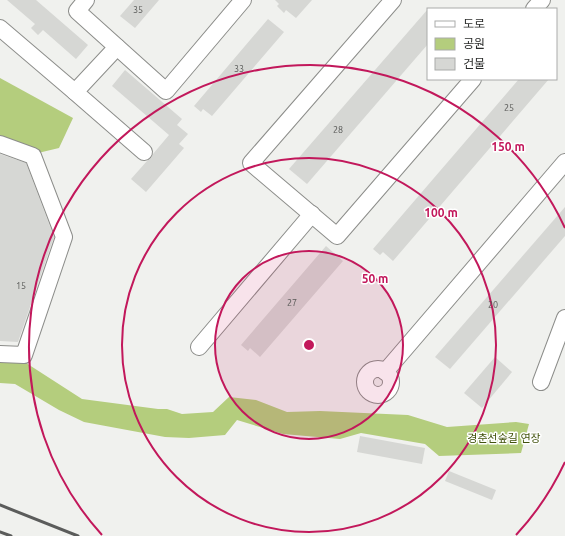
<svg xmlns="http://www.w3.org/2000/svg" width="565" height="536" viewBox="0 0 565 536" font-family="Ubuntu,'Noto Sans KR',sans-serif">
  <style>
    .green { fill: #b4cd7d }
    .building { fill: #d6d7d4 }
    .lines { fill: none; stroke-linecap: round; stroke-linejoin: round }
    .minor-casing { stroke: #8c8d8a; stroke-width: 18 }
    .minor { stroke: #fff; stroke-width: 16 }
    .rail { stroke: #5b5c5b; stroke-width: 3 }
    .ring { fill: none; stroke: #c2185b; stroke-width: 2 }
    .labels { text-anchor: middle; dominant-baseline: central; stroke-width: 3; stroke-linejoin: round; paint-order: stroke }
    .number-label { font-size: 9px; fill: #565755 }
    .park-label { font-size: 11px; fill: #42530d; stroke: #fff }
    .centre { fill: #c2185b; stroke: #fff; stroke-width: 2 }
    .ring-label { font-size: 12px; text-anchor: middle; font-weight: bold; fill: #c2185b; stroke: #fff; stroke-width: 3; stroke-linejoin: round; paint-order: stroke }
  </style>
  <rect width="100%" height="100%" fill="#f0f1ee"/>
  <g class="green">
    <polygon points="0,78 73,118 59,148 38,153 0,138"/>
    <polygon points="0,361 23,361 82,399 158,409 167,409 182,414 213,412 229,397 256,400 287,412 320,411 408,415 447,427 516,422 529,424 521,453 439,456 425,444 361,433 340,439 283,434 237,420 225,435 189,438 165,437 84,422 59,410 15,384 0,383"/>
  </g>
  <g class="building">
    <polygon points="7,0 36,0 88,45 76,59 43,30 38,35 31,28 35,24"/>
    <polygon points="134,0 159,0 135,28 120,16"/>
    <polygon points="275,0 312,0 296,18 286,10 284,13 277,6 279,4"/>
    <polygon points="428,9 428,44 307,184 289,169"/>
    <polygon points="268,19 284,32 212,116 203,109 201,112 194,106"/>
    <polygon points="125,70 182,119 177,125 188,134 179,144 184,148 146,192 131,179 147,161 151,158 153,154 169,135 112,86"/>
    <polygon points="519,79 549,79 393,261 383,252 380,255 373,249"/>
    <polygon points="0,154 26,163 54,237 18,342 0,341"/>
    <polygon points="565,207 565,236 450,369 435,357"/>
    <polygon points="326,246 343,261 260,357 250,348 248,351 241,345"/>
    <polygon points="495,357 512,372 482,408 464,393"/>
    <polygon points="360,436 425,448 422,464 357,452"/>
    <polygon points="449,471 496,490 492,500 445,481"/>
  </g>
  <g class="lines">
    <defs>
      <g id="minor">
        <polyline points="86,0 77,11 166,91 243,0"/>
        <polyline points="393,0 251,163 337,236 473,79"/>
        <polyline points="534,9 542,0"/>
        <polyline points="0,28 75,92 117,47"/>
        <polyline points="75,92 144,152"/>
        <polyline points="0,144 33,156 64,237 24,355 0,354"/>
        <polyline points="199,347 312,214"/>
        <circle cx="378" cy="382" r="13"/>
        <polyline points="385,372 565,162"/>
        <polyline points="541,382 565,318"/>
      </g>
    </defs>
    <use href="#minor" class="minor-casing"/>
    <use href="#minor" class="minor"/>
    <g class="rail">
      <polyline points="0,505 78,536"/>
      <polyline points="0,532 11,536"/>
    </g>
  </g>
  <circle cx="309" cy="345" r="94" fill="#c2185b" fill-opacity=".12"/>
  <g class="ring">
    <circle cx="309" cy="345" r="94"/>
    <circle cx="309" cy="345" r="187"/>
    <path d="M565 462A281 281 0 0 1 516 535M102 535A281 281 0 1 1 565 228"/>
  </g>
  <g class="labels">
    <g class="number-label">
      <text x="138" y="10">35</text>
      <text x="239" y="69">33</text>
      <text x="509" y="108">25</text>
      <text x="338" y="130">28</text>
      <text x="21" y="286">15</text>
      <text x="292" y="303">27</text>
      <text x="493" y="305">20</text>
    </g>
    <g class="park-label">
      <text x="504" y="438">경춘선숲길 연장</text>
    </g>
  </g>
  <circle cx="309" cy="345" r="6" class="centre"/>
  <g class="ring-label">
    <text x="508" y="151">150 m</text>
    <text x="441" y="217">100 m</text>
    <text x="375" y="283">50 m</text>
  </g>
  <rect x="427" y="8" width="130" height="72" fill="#ffffff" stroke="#aaabaa"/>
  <rect x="435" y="21" width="20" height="6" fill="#ffffff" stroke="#aaabaa"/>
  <text x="463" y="28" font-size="12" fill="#2b2c2b">도로</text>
  <rect x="435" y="38" width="20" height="12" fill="#b4cd7d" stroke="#aaabaa"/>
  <text x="463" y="48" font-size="12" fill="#2b2c2b">공원</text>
  <rect x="435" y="58" width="20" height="12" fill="#d6d7d4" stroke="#aaabaa"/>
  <text x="463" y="68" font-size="12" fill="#2b2c2b">건물</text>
</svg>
